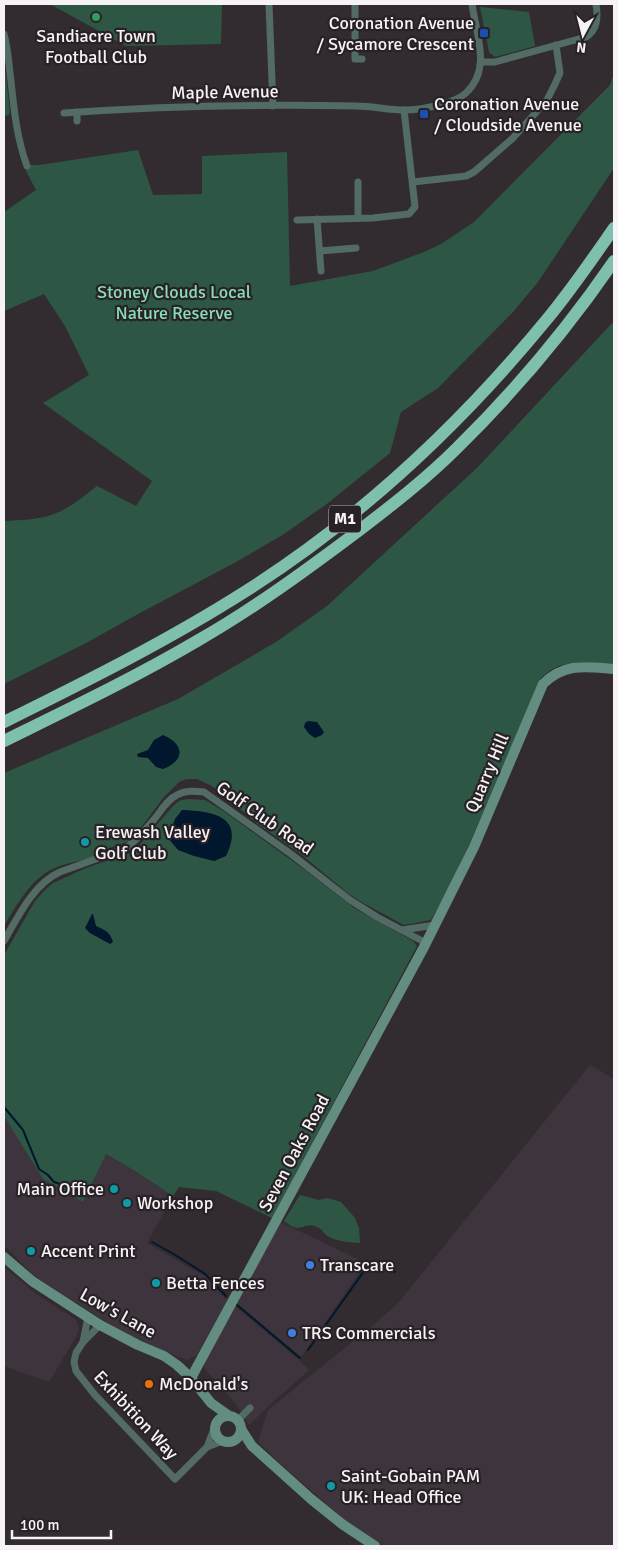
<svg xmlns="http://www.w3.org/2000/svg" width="618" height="1550" viewBox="0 0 618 1550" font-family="Signika,sans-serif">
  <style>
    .built { fill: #3e343e }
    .green { fill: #2d5744 }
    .water { fill: #00172d }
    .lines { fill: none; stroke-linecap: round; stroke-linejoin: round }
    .stream { stroke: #00172d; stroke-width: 2 }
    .street { stroke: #526b64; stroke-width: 7 }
    .secondary { stroke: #648d81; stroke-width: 10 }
    .highway { stroke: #7ebfad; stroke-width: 12 }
    .leisure-dot { fill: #2e9e5b; stroke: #282227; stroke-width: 2 }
    .transit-dot { fill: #1a4fb4; stroke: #282227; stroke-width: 2 }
    .culture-dot { fill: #0f9aa8; stroke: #282227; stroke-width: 2 }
    .shop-dot { fill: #3f7fe0; stroke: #282227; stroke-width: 2 }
    .food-dot { fill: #e8710a; stroke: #282227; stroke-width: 2 }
    .labels { text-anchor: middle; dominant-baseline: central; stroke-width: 4.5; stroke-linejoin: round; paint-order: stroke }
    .shield { fill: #282227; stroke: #b8b4b8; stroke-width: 1 }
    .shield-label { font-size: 16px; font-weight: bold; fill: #f6f2f6 }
    .poi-label { font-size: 18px; fill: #f6f2f6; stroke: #282227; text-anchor: start }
    .street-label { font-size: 18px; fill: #f6f2f6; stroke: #282227 }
    .park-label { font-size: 18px; fill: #87deb6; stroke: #282227 }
  </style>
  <rect width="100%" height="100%" fill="#322c31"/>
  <g class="built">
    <polygon points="590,1065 614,1079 614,1546 384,1546 345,1520 283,1466 258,1442 268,1410 377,1322 399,1302"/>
    <polygon points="4,1116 13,1128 43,1179 83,1202 105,1154 135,1171 173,1196 147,1243 206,1277 227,1301 197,1355 187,1360 159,1350 116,1328 45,1283 31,1273 4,1245"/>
    <polygon points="280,1222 366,1263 301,1357 237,1303"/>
    <polygon points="4,1267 35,1293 76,1320 78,1325 79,1329 76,1337 49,1382 4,1366"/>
    <polygon points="235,1306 299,1360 309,1370 273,1402 249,1425 235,1403 205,1369 204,1363"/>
  </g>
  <g class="green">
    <polygon points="50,4 222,4 221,44 126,46"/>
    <polygon points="480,7 529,12 535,46 495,57 489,52"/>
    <polygon points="4,60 10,111 9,115 4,116"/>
    <path d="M 614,73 L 614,168 L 538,282 L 513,312 L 438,388 L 401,412 L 390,453 L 328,503 L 284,534 L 238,561 L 138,614 L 88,642 L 4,684 L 4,521 C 20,520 39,520 54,514 C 70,508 83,497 97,486 L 136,506 L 152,481 L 43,403 L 89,375 L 65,326 L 44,294 L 4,311 L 4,212 L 36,190 L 23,165 L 39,165 L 138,150 L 153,195 L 202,194 L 202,156 L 287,152 L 290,286 L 373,271 L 424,252 L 441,244 L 474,222 L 610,85 Z"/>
    <path d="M 614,321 L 614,665 C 587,662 562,657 541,678 L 470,843 L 449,888 L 431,920 L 404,925 L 363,903 L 349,894 L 302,855 L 258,824 L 212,786 L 197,779 L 186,779 L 179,782 L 164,797 L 136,834 L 127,842 L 98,852 L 99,857 C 83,860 57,864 44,874 C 27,886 14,909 4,926 L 4,773 L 178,699 L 276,642 L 327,606 L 478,467 Z"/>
    <polygon points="187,799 205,800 222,810 305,870 354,908 413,941 417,946 272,1218 216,1191 179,1187 173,1196 135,1171 106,1154 83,1202 43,1179 4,1116 4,955 35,901 45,890 53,883 86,868 130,853 136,849 173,806 179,801"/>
    <path d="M 300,1195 L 319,1200 L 327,1198 L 341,1202 L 355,1218 L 359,1228 L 360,1243 C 349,1242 336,1242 326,1235 C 323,1232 321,1228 317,1227 C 310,1223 306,1227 298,1228 C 293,1228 288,1224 284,1221 Z"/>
  </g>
  <g class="water">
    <polygon points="308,721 317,722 324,732 322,735 315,738 309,734 304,727 305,723"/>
    <path d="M 163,735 C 184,744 186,760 163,769 L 156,767 L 148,758 L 138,757 L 137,754 L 148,750 L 154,740 Z"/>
    <path d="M 182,810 C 214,811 245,817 226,856 L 214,861 L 194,856 L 178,850 L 168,838 L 175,819 Z"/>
    <path d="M 92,914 L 93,914 L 96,926 C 105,930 110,932 113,942 L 110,944 L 90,933 L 85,928 Z"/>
  </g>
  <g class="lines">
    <g class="stream">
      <polyline points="4,1107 23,1130 39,1169 48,1175 54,1182 72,1188 81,1194"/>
      <polyline points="152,1242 177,1256 205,1274 226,1296"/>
      <polyline points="237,1305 300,1358"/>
      <polyline points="308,1350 369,1264 371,1263 395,1272"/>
    </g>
    <g class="street">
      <polyline points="269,4 273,106"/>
      <polyline points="355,4 355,59 362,59"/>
      <path d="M 4,34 C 8,49 9,65 11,81 C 14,110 17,139 27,166"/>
      <path d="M 481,62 L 495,62 L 586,37 C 598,29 598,17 596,4"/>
      <polyline points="77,112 77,121"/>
      <path d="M 64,113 C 161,106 259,104 356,106 C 372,106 388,110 405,110 C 420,110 454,104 466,93 C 492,69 476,34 472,4"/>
      <polyline points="358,182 358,218"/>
      <polyline points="413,182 466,176 474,172 513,138 547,100 555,84 560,73 556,45"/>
      <polyline points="317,219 321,271"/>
      <polyline points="297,220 373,218 409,214 415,207 404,110"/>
      <polyline points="320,251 356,248"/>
      <polyline points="402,930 435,925"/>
      <path d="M 4,941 C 18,917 33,884 60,872 L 126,848 C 138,839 147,828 156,817 C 162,809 168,799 177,795 C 186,790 195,791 204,792 L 291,854 L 350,900 L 377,917 L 426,943"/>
      <polyline points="100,1325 83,1342 76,1353 74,1362 76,1371 95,1395 175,1479 207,1447 214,1429"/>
      <polyline points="83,1342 88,1317"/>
      <polyline points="238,1420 250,1408"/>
      <polyline points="207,1447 223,1441"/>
    </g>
    <g class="secondary">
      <polyline points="4,1257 32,1281 100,1325 138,1345 164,1356 177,1365 191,1378 211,1403 228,1415"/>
      <path d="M 191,1378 L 424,947 L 474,847 L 543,684 C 565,662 587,667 614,669"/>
      <circle cx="228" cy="1429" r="13"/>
      <polyline points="241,1429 252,1446 311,1499 342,1524 375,1546"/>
    </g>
    <g class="highway">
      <path d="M 4,722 C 87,681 169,640 246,591 C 361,518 462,423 548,318 C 572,289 593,258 614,228"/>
      <path d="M 4,741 C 69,709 134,678 197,641 C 253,609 305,571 357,532 C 391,506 426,479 457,448 C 515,391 568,328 614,261"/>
    </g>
  </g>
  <circle class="leisure-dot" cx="96" cy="17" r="5"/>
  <g class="transit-dot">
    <rect x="479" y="28" width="10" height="10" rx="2.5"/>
    <rect x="419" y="109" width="10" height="10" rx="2.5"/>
  </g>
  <g class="culture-dot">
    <circle cx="85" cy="842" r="5"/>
    <circle cx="114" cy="1189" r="5"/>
    <circle cx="127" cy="1203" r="5"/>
    <circle cx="31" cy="1251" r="5"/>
    <circle cx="156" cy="1283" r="5"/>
    <circle cx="331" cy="1486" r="5"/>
  </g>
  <g class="shop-dot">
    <circle cx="310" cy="1265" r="5"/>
    <circle cx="292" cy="1333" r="5"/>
  </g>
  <circle class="food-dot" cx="149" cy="1384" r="5"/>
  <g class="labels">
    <rect class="shield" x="329" y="505.5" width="32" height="27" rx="4"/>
    <g class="shield-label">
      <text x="345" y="519">M1</text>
    </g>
    <g class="poi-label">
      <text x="474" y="23" text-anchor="end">Coronation Avenue<tspan x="474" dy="21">/ Sycamore Crescent</tspan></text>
      <text x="96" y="36" text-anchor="middle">Sandiacre Town<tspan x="96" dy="21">Football Club</tspan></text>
      <text x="434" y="104">Coronation Avenue<tspan x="434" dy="21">/ Cloudside Avenue</tspan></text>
      <text x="95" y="832">Erewash Valley<tspan x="95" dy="21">Golf Club</tspan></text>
      <text x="104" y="1189" text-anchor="end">Main Office</text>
      <text x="137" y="1203">Workshop</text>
      <text x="41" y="1251">Accent Print</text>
      <text x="320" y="1265">Transcare</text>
      <text x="166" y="1283">Betta Fences</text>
      <text x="302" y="1333">TRS Commercials</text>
      <text x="159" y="1384">McDonald's</text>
      <text x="341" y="1476">Saint-Gobain PAM<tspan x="341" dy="21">UK: Head Office</tspan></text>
    </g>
    <g class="street-label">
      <text transform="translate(225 92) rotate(-1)">Maple Avenue</text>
      <text transform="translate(487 773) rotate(-67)">Quarry Hill</text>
      <text transform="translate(265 818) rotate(35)">Golf Club Road</text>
      <text transform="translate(294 1153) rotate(-62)">Seven Oaks Road</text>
      <text transform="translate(118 1313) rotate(29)">Low's Lane</text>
      <text transform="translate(136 1415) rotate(47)">Exhibition Way</text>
    </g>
    <g class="park-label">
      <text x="174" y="292">Stoney Clouds Local<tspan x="174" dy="21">Nature Reserve</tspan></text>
    </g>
  </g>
  <rect width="618" height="1550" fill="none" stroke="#f6f2f6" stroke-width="10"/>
  <g transform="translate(583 35) rotate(187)" stroke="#282227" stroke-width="4" paint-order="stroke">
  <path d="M0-4L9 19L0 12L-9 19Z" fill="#f6f2f6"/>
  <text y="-8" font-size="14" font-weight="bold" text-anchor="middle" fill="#f6f2f6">N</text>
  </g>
  <path d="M12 1530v8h99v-8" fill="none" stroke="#f6f2f6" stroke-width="2.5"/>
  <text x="20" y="1530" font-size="15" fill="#f6f2f6" stroke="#282227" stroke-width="4" paint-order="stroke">100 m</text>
</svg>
